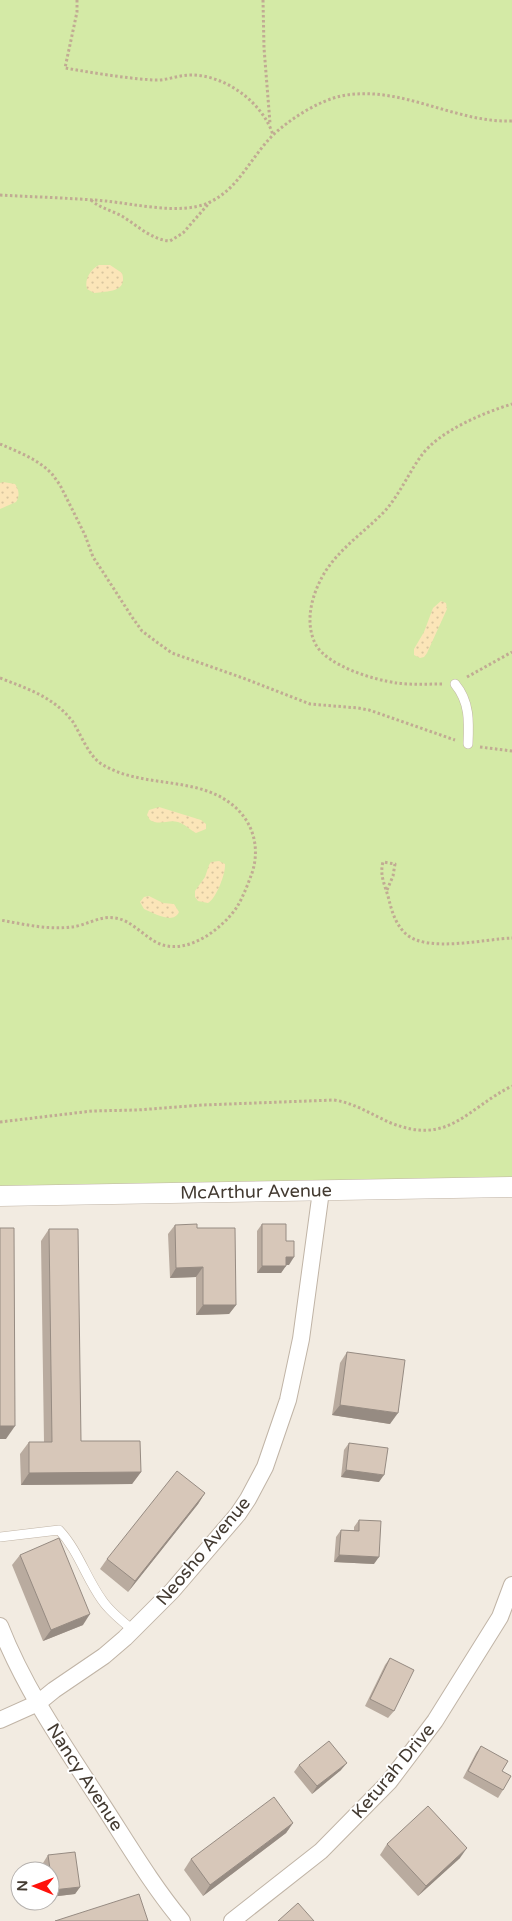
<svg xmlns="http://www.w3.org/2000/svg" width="512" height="1921" viewBox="0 0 512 1921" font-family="'Varela Round',sans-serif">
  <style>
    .grass { fill: #d4eaa6 }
    .sand { fill: url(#sand-dots) }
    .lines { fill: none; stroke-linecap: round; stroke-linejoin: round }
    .service-casing { stroke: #c0b4a6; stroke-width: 10 }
    .minor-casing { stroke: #c0b4a6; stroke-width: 18 }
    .tertiary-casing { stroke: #c0b4a6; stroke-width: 21 }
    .path { stroke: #c1ab93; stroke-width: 3; stroke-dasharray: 2.5 2.5; stroke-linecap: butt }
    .service { stroke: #fff; stroke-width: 9 }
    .minor { stroke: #fff; stroke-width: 16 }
    .tertiary { stroke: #fff; stroke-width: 20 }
    .wall { fill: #b9ab9f }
    .shaded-wall { fill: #968b82 }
    .building { fill: #d7c7b9; stroke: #968b82 }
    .labels { text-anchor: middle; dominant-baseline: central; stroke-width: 4; stroke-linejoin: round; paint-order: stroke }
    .street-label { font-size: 18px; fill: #433a31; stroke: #fff }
  </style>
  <defs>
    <pattern id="sand-dots" width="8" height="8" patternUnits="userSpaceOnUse" patternTransform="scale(1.25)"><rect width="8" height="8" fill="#fbe5b8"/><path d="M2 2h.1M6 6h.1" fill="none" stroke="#d8c59f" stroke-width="1.8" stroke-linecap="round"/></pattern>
  </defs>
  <rect width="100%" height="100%" fill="#f2ebe1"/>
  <polygon class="grass" points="0,0 512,0 512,1187 0,1196"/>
  <g class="sand">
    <path d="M 99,265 L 110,265 L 122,273 C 128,293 107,291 94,293 L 87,289 C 84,279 91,269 99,265 Z"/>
    <path d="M 3,482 L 15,484 C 19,490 20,496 16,502 L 0,509 L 0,483 Z"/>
    <polygon points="441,601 446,603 447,609 427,653 424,657 420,658 414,655 414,649 424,632 433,608"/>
    <path d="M 159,807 L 201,820 L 206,824 L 206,829 L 196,833 C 190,830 185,824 178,822 C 168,819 160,826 150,820 L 147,815 L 149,810 Z"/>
    <path d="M 219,861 L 225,864 C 226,873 216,899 208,903 L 198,901 L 195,897 L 195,891 L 205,877 L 209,865 L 211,862 Z"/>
    <path d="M 149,896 L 163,903 L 174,904 L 179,912 C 173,925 154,913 144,909 L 140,902 L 144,897 Z"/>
  </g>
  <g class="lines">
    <defs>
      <g id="service">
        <path d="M 455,684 C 470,702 469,722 468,744"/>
        <path d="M 0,1537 L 59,1530 C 78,1550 86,1578 102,1600 C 110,1612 122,1621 133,1630"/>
      </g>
      <g id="minor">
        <path d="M 0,1626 C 25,1690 65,1747 102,1804 C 128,1844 152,1885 182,1921"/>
        <polyline points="0,1720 38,1703 54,1690 104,1656 125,1638 172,1591 238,1514 248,1499 265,1467 288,1400 301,1339 321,1191"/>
        <polyline points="232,1921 321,1851 389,1782 435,1721 500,1617 512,1585"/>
      </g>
      <g id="tertiary">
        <path id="s1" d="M 0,1196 L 512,1187"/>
      </g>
    </defs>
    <use href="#service" class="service-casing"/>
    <use href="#minor" class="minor-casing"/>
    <use href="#tertiary" class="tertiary-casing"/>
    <g class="path">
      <path d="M 77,0 L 77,12 L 65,68 C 94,73 124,78 153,80 C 166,81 178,75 191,75 C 226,75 263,103 273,135"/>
      <polyline points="263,0 264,48 270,123"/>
      <path d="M 0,195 C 35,197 71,198 106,201 C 135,204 180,215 208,203 C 239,189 250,158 273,135 C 290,119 318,101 341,96 C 400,84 454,123 512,121"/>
      <path d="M 91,200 C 100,208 110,210 120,215 C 136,224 151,240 170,241 L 183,233 L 210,202"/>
      <path d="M 0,444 C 18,452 38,459 52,474 L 60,485 L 85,535 L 93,557 L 103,572 L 132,617 L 142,631 L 158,643 L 172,653 L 243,678 L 310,704 L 358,708 L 369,710 L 455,740"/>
      <polyline points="467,677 512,652"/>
      <path d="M 0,678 C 28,689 54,697 73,722 C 81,735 88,754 100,763 C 141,790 198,774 235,807 C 254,824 260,849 252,873 C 248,884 243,897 237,907 C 222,929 188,955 160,944 C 145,938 132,920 115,918 C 101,915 85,926 71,927 C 47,930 23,924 0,920"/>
      <path d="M 442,684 C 427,684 411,685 397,683 C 374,680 328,666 316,645 C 303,621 313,590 327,569 C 342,547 364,532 383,513 C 399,496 408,474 421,456 C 439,431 483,413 512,404"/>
      <polyline points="480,747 512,751"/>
      <path d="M 387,890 L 393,876 L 395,864 L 383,862 C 379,876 386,887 389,900 C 392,912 396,925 406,934 C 427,953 485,939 512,938"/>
      <path d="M 0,1122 L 92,1111 L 137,1110 L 203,1105 L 334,1100 C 355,1103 372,1115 391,1123 C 449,1146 466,1109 512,1086"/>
    </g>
    <use href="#service" class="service"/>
    <use href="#minor" class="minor"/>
    <use href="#tertiary" class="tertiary"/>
  </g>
  <g class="wall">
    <polygon points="262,1224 286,1241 289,1265 286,1265 281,1273 257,1273 257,1231"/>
    <polygon points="175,1225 197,1228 236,1305 229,1314 196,1315 196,1277 170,1278 168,1234"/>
    <polygon points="49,1229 81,1441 141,1472 132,1484 21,1485 20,1454 29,1442 44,1442 41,1241"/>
    <polygon points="347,1352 390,1424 332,1415 340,1363"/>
    <polygon points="349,1443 379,1482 341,1477 344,1450"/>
    <polygon points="205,1493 198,1504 128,1592 100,1569 107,1559"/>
    <polygon points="359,1520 374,1564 334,1562 336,1537 341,1530 354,1530 354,1527"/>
    <polygon points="20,1555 83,1625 43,1641 12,1565"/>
    <polygon points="390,1658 394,1711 388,1718 365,1706 385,1665"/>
    <polygon points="481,1746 502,1771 503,1790 498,1798 463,1778 476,1753"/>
    <polygon points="299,1765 341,1770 312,1794 294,1772"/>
    <polygon points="293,1823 286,1833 203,1896 184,1870 191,1859"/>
    <polygon points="387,1844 460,1858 418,1896 380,1855"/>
    <polygon points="48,1855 80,1887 75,1894 50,1897 50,1871 44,1871 43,1863"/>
  </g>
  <g class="shaded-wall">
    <polygon points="286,1257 294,1257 289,1265 281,1265"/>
    <polygon points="262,1266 286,1266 281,1273 257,1273"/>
    <polygon points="203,1267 196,1277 170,1278 176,1268"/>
    <polygon points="203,1305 236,1305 229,1314 196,1315"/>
    <polygon points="340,1405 398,1413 390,1424 332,1415"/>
    <polygon points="0,1426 15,1426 6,1439 0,1439"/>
    <polygon points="346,1470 384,1475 379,1482 341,1477"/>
    <polygon points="141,1472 132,1484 21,1485 29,1473"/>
    <polygon points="205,1493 198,1504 128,1592 135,1581"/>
    <polygon points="339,1555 379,1557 374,1564 334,1562"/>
    <polygon points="90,1614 83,1625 43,1641 51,1630"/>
    <polygon points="347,1763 341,1770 312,1794 317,1786"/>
    <polygon points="293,1823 286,1833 203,1896 210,1885"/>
    <polygon points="467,1848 460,1858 418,1896 426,1886"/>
    <polygon points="80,1887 75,1894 50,1897 50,1895 53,1890"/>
  </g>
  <g class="building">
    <polygon points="197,1224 197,1228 235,1228 236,1305 203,1305 203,1267 176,1268 175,1225"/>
    <polygon points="262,1224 286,1224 286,1241 294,1241 294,1257 286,1257 286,1266 262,1266"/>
    <polygon points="0,1228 14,1228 15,1426 0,1426"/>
    <polygon points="49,1229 78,1229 81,1441 140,1441 141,1472 29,1473 29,1442 52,1442"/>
    <polygon points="347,1352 405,1360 398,1413 340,1405"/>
    <polygon points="349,1443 388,1448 384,1475 346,1470"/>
    <polygon points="177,1471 205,1493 135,1581 107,1559"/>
    <polygon points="359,1520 381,1521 379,1557 339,1555 341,1530 359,1531"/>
    <polygon points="59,1538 90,1614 51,1630 20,1555"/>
    <polygon points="390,1658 414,1670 394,1711 370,1699"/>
    <polygon points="329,1741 347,1763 317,1786 299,1765"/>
    <polygon points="481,1746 508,1761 502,1771 511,1776 503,1790 468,1771"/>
    <polygon points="274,1797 293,1823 210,1885 191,1859"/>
    <polygon points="428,1806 467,1848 426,1886 387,1844"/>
    <polygon points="75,1852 80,1887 53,1890 48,1855"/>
    <polygon points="139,1894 148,1921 55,1921"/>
    <polygon points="298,1903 314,1921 278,1921"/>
  </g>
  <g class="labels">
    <g class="street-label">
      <text stroke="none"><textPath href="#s1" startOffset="256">McArthur Avenue</textPath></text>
      <text transform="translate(203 1551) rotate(-50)">Neosho Avenue</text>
      <text transform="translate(393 1771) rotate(-50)">Keturah Drive</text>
      <text transform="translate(85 1777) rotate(57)">Nancy Avenue</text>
    </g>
  </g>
  <g transform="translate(35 1886) rotate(271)"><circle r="24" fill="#ffffff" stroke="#b4b0ad"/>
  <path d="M0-4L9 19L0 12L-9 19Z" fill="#ff120b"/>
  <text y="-8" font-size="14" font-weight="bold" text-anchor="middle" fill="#433a31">N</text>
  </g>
</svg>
